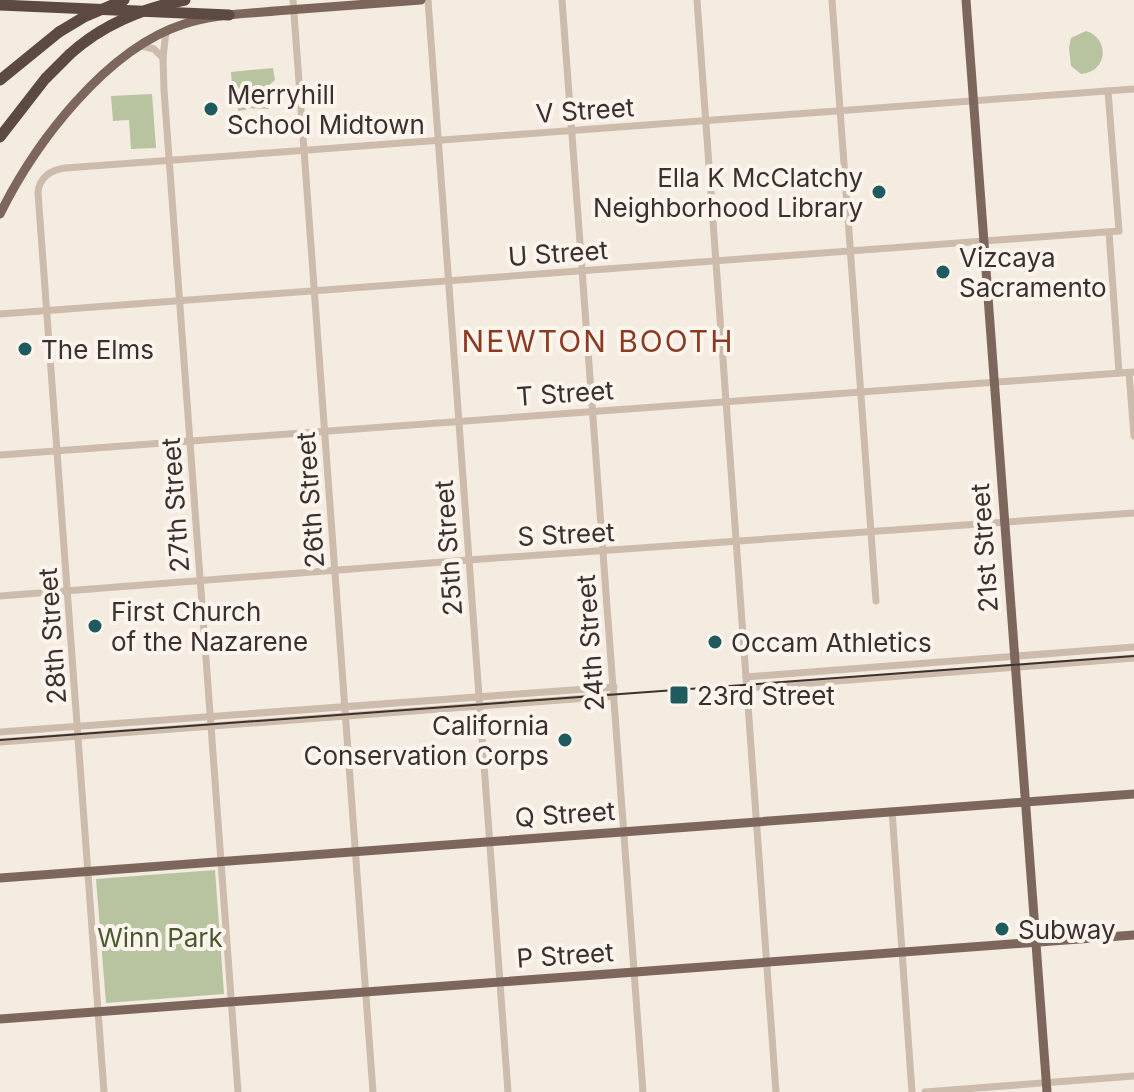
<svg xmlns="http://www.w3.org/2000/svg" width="1134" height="1092" viewBox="0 0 1134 1092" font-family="Inter,sans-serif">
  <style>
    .green { fill: #b8c4a0 }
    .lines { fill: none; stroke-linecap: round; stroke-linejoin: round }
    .minor { stroke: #cdbbac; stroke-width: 7 }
    .major { stroke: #7d675c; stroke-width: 9 }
    .highway { stroke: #5c4a42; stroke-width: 11 }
    .tram { stroke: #3b302b; stroke-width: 2 }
    .highway-bridge { stroke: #5c4a42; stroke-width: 11 }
    .poi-dot { fill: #1f5a5e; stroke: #fbf5ee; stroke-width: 3 }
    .labels { text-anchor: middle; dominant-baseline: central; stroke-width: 8; stroke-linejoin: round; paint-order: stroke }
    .poi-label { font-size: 26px; fill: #3b302b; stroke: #fbf5ee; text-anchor: start }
    .street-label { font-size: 26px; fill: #3b302b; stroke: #fbf5ee }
    .park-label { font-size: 26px; fill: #4a5a2e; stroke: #fbf5ee }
    .quarter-label { font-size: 30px; letter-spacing: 2px; fill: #8c3b22; stroke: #fbf5ee }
  </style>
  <rect width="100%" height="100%" fill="#f4ebe1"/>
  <g class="green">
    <path d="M 1086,31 C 1110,38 1108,72 1081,74 L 1071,66 L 1069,48 L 1071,38 Z"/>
    <polygon points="273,68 275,80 268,86 269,109 246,108 246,110 238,111 238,101 240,99 233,99 231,72"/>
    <polygon points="152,94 156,148 131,149 129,120 113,121 111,96"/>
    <polygon points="215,870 224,994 106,1003 96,879"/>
  </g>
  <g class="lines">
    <g class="minor">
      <polyline points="293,0 373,1092"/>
      <polyline points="428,0 508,1092"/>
      <polyline points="562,0 643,1092"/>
      <polyline points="697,0 776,1092"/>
      <polyline points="832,0 876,601"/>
      <polyline points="166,31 163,58 164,90 238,1092"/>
      <polyline points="142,46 154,49 163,58"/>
      <polyline points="1109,232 1119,373"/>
      <polyline points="0,314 1119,231 1108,91"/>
      <polyline points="1129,373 1134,436"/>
      <polyline points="0,455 1134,372"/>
      <polyline points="0,596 469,560 1134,513"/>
      <polyline points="746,677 1134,647"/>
      <polyline points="747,688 1134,658"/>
      <polyline points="0,732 614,687"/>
      <polyline points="0,742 614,696"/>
      <polyline points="892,811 912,1092"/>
      <path d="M 104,1092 L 38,193 C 39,178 50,170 65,168 L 1134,89"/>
      <polyline points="925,1092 1134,1076"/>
    </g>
    <g class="major">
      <polyline points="966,0 1047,1092"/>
      <path d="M 0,214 C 35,143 106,49 184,24 C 213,14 245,14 275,11 C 323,7 372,4 421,0"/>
      <polyline points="0,878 1134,794"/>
      <polyline points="0,1019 1134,935"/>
    </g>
    <g class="highway">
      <polyline points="0,5 229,15"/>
      <polyline points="0,80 59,32"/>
      <polyline points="0,137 45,79 70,54"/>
    </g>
    <polyline class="tram" points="0,740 1134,656"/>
    <g class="highway-bridge">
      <polyline points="59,32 84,17 124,0"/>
      <path d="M 70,54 C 102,25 143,8 185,0"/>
    </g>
  </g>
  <g class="poi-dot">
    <circle cx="211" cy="109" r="8"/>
    <circle cx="879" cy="192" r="8"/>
    <circle cx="943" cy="272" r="8"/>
    <circle cx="25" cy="349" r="8"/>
    <circle cx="95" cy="626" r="8"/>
    <circle cx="715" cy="642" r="8"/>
    <rect x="669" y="685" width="20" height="20" rx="4"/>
    <circle cx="565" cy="740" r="8"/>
    <circle cx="1002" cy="929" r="8"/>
  </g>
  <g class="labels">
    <g class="poi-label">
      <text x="227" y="94">Merryhill<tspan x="227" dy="30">School Midtown</tspan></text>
      <text x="863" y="177" text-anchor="end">Ella K McClatchy<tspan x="863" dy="30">Neighborhood Library</tspan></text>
      <text x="959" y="257">Vizcaya<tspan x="959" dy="30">Sacramento</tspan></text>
      <text x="41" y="349">The Elms</text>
      <text x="111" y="611">First Church<tspan x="111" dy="30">of the Nazarene</tspan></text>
      <text x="731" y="642">Occam Athletics</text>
      <text x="697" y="695">23rd Street</text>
      <text x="549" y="725" text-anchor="end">California<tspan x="549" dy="30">Conservation Corps</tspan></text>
      <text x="1018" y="929">Subway</text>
    </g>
    <g class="street-label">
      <text transform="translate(585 110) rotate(-4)">V Street</text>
      <text transform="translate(558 253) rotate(-4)">U Street</text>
      <text transform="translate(565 393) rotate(-4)">T Street</text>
      <text transform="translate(310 500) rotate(-94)">26th Street</text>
      <text transform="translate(175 505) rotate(-94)">27th Street</text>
      <text transform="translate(566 534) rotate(-3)">S Street</text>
      <text transform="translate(448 548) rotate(-94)">25th Street</text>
      <text transform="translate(984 548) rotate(-94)">21st Street</text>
      <text transform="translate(52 636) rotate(-94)">28th Street</text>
      <text transform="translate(590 643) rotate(-94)">24th Street</text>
      <text transform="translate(565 814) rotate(-4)">Q Street</text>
      <text transform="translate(565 955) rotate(-4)">P Street</text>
    </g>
    <g class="park-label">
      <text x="160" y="937">Winn Park</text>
    </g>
    <g class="quarter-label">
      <text x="598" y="341">NEWTON BOOTH</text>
    </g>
  </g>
</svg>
